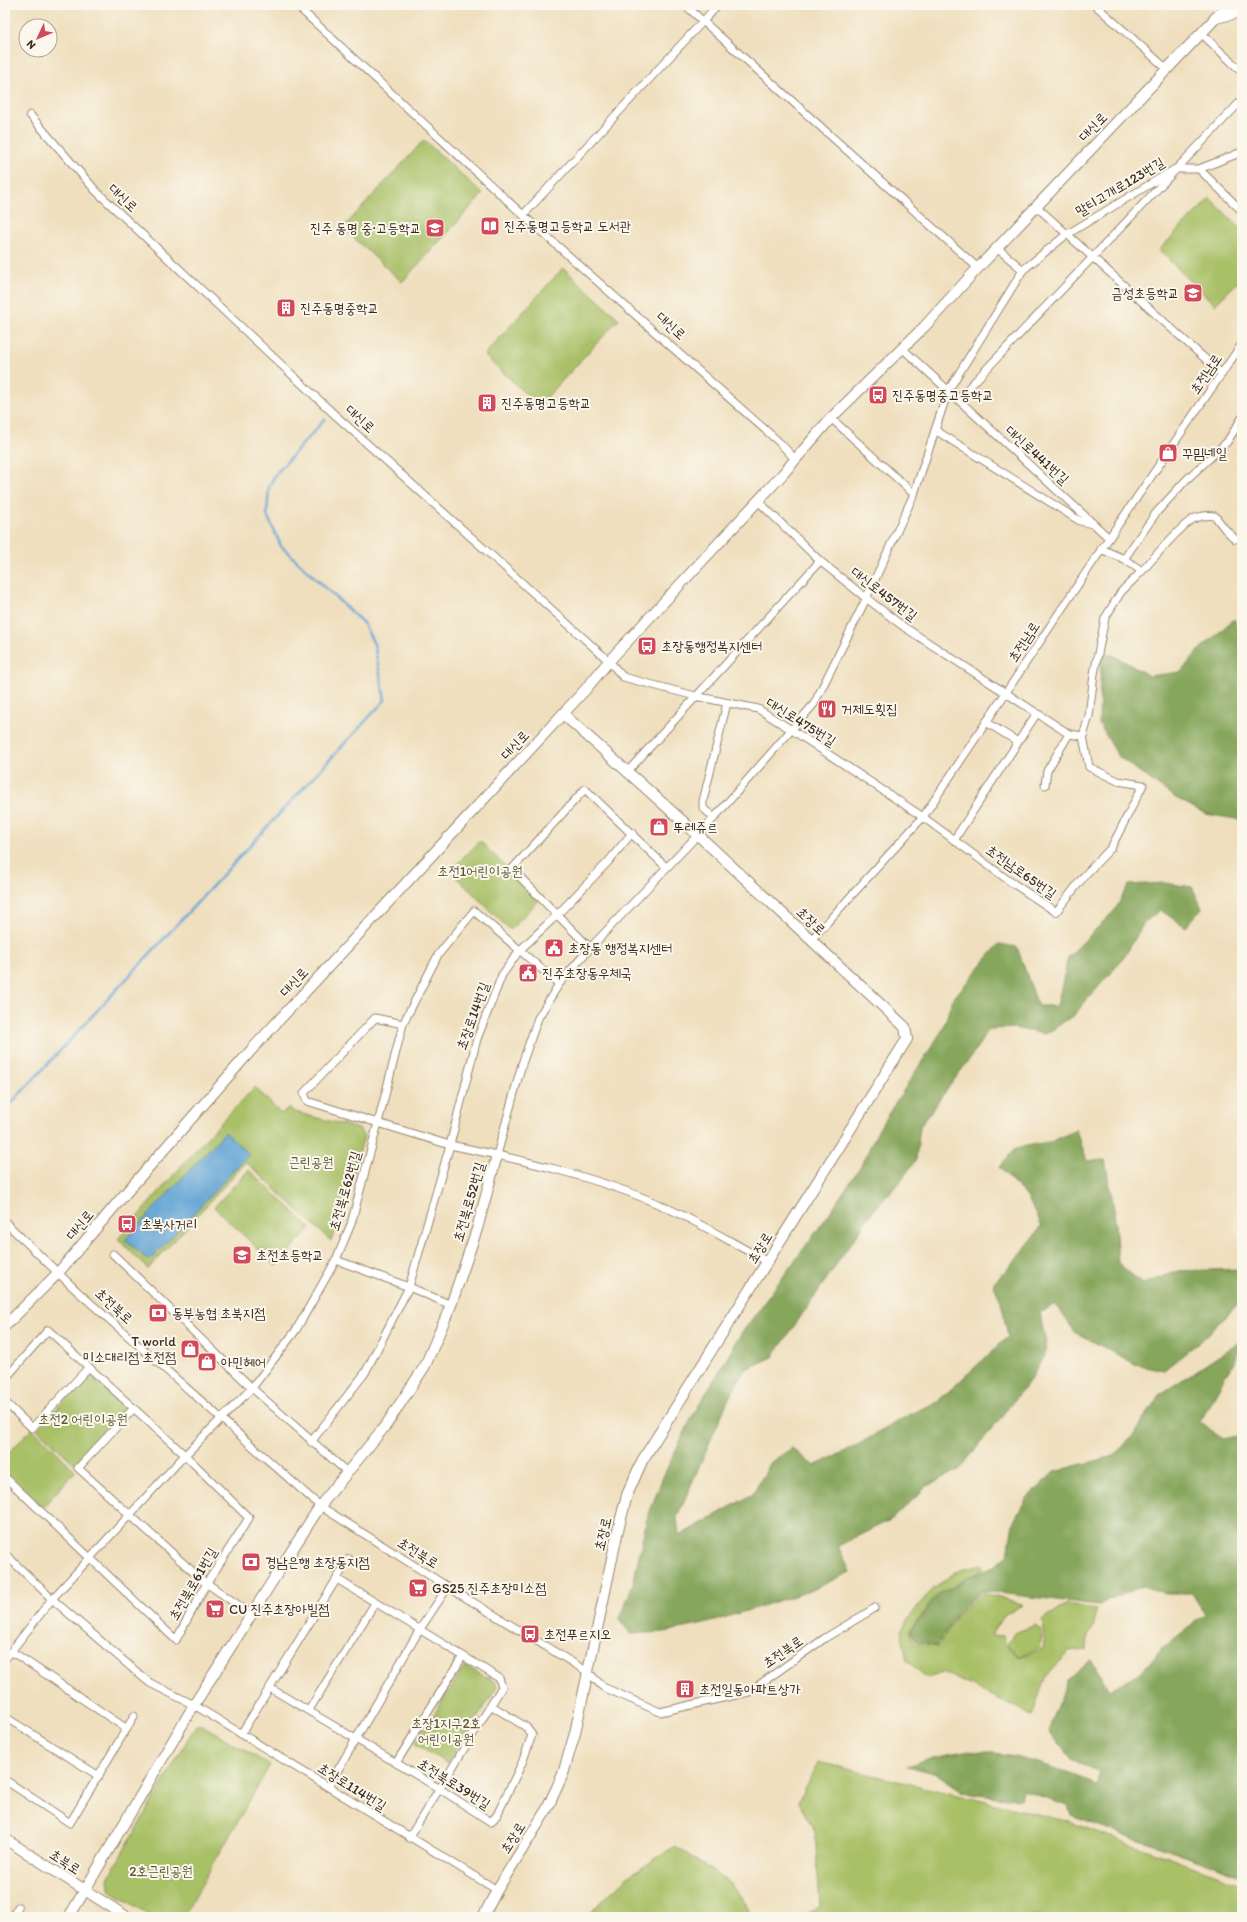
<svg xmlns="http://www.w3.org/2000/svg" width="1247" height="1922" viewBox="0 0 1247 1922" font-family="Itim,'Poor Story',sans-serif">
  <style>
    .green { fill: #a8c066; stroke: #727542 }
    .forest { fill: #86a65b; stroke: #60683c }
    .water { fill: #63a4d6; stroke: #4f677a }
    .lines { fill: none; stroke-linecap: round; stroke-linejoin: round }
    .stream { stroke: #63a4d6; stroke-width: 2.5 }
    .street-casing { stroke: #95846e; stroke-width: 9 }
    .secondary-casing { stroke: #95846e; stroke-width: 12 }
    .street { stroke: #fff; stroke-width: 7 }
    .secondary { stroke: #fff; stroke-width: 10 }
    .labels { text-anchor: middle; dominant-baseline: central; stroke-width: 4; stroke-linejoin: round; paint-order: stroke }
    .street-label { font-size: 14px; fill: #3b2a1e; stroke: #fbf7ec }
    .poi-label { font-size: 14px; fill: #3b2a1e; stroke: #fbf7ec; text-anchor: start }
    .park-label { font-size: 14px; fill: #5c5734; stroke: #fbf7ec }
  </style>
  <rect width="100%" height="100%" fill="#fbf7ec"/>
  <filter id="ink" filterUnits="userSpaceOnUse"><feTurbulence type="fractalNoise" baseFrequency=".025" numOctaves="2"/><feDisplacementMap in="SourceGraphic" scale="8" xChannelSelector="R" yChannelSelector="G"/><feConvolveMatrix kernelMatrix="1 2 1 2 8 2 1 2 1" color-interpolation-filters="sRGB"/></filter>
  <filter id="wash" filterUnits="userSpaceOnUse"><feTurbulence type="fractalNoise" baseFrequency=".012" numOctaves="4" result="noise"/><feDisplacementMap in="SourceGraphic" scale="16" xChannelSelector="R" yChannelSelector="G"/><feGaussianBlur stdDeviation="0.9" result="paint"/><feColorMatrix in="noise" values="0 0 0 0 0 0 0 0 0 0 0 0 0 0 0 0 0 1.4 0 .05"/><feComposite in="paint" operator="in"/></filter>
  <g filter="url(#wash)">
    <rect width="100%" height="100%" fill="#efdfbe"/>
    <g class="green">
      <polygon points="424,140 483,194 402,282 343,228"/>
      <polygon points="1210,198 1242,230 1242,278 1215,305 1159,250"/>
      <polygon points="563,268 619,319 539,406 484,355"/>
      <polygon points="480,841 539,900 510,930 450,871"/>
      <polygon points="255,1087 281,1114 288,1108 295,1112 359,1129 364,1136 345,1203 331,1241 246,1162 148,1269 118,1239 198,1147"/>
      <polygon points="249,1170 311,1228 276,1266 214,1207"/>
      <polygon points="90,1374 128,1408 76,1465 37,1429"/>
      <polygon points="32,1428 76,1471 40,1510 5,1477 5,1457"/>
      <path d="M 982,1564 L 984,1569 L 936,1595 L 910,1630 L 914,1643 L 938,1646 L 960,1612 L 983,1593 L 1022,1605 L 1002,1617 L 992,1635 L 1004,1636 L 1004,1643 L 1019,1657 L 1043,1649 L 1045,1633 L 1042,1620 L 1067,1604 L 1096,1609 L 1095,1626 L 1088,1636 L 1087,1650 L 1068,1652 L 1045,1679 L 1032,1715 L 942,1672 L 926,1678 L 907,1660 L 901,1631 C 916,1606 934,1583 961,1570 C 967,1567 975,1566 982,1564 Z"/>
      <polygon points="1036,1625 1043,1633 1039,1648 1019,1656 1007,1645 1014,1633"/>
      <polygon points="467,1667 495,1682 497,1687 448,1764 415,1744 463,1669"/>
      <polygon points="196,1725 202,1725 270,1765 183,1917 152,1917 109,1889 108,1878"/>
      <polygon points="818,1762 1066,1821 1242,1884 1242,1917 802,1917 820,1906 815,1831 798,1802"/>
      <polygon points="675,1846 730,1883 754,1917 586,1917 625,1879"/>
    </g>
    <g class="forest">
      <polygon points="1234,619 1242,638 1242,820 1206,814 1174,797 1118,756 1099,723 1101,653 1115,656 1149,676 1181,672 1197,652"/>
      <polygon points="1164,883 1192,887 1202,908 1186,927 1160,910 1144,923 1125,956 1074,1015 1046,1034 1013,1028 989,1029 968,1061 920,1126 916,1160 902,1179 871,1214 773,1357 744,1370 729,1398 677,1517 679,1536 753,1494 771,1462 792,1448 814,1466 854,1447 910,1414 937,1402 1008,1337 1001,1301 993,1284 1014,1262 1042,1226 1027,1197 999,1167 1016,1148 1053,1141 1076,1130 1087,1161 1105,1160 1114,1208 1118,1263 1143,1284 1178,1271 1242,1269 1242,1311 1237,1305 1198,1343 1164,1370 1135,1364 1075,1332 1055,1304 1040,1313 1047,1350 1031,1379 960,1469 927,1486 894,1518 838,1546 850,1572 810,1591 704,1624 664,1632 631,1634 619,1619 633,1584 646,1522 662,1479 692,1417 741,1334 827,1217 860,1167 880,1127 943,1029 952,1000 999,944 1017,947 1038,1006 1057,1006 1068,957 1115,910 1129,885"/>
      <polygon points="1242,1339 1242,1351 1240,1351 1200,1421 1222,1439 1242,1435 1242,1876 1071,1816 1068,1805 1022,1790 1020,1799 976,1795 961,1791 934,1773 907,1766 933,1757 970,1750 1016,1756 1073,1774 1096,1786 1100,1772 1071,1759 1049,1731 1067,1681 1091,1660 1109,1690 1141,1673 1154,1657 1170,1642 1205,1615 1192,1593 1166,1593 1142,1586 1099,1605 982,1591 958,1612 937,1645 916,1641 911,1630 937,1596 970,1577 994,1567 1008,1555 1013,1523 1026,1499 1055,1471 1114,1456 1133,1436 1159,1395 1234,1346"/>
    </g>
    <polygon class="water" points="225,1132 249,1154 149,1261 125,1240"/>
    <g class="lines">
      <polyline class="stream" points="5,1110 385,700 374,644 364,624 281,546 267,515 269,487 275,475 325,419"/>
    </g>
  </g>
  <g filter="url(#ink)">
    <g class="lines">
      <defs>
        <g id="street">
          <polyline points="296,5 535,226 779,442 795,459"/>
          <polyline points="685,5 978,268"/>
          <polyline points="1095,5 1167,69"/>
          <polyline points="1201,33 1242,72"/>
          <polyline points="30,115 96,191 334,414 609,661 623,677 695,696 758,709 792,730 923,817 1008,880 1056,912 1085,875 1111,848 1143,785 1118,781 1089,767 1083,736 1069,734 904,627 866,598 820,561 758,501"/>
          <polyline points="1199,169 1242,211"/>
          <polyline points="1037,207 1222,374"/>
          <polyline points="524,214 718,5"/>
          <polyline points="997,248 1023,270"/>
          <polyline points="903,349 1109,538"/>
          <polyline points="958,399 1242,100"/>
          <polyline points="831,418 914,494"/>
          <polyline points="935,430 1080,521 1092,524"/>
          <polyline points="1101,549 1124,559 1156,513 1186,480 1227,442 1242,418"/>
          <path d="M 1142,571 C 1155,557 1178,528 1193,519 C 1200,516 1208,515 1215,516 L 1224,528 L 1235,539"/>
          <polyline points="986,722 1018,742"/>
          <polyline points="1083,736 1089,716 1094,674 1105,618 1121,592 1142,571 1124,559"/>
          <polyline points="628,771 820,561"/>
          <polyline points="1045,785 1047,771 1069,734"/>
          <polyline points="714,818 703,808 703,801 727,703"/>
          <polyline points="954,840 1037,713"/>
          <polyline points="811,940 923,817 1109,538 1242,344"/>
          <polyline points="590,948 512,869 585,789 666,867"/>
          <polygon points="375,1018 403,1024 378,1123 307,1101 304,1093"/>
          <polyline points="403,1024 438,955 474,911 559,984"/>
          <polyline points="497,1155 522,1064 538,1018 559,984 590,948 714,818 814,704 865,601 914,494 948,391 1023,270 1066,235 1175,169 1199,169 1242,152"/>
          <polyline points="5,1222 77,1291 320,1506 448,1587 588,1672 603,1687 660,1712 749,1692 825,1638 875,1608"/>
          <polyline points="113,1254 252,1388 347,1472"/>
          <path d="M 451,1305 L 409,1287 L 450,1145 C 518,1159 594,1176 658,1204 C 696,1220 732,1243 768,1262"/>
          <polyline points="5,1379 48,1330 185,1455 249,1518 207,1583 176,1640 5,1477"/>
          <polyline points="5,1402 32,1428 89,1367"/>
          <polyline points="134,1408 78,1468 202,1580 251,1614"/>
          <polyline points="311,1442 365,1373 409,1287 336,1260"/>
          <polyline points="5,1554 52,1599 139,1674 150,1683 194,1705 497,1890"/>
          <polyline points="337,1579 499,1678 502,1687 409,1838"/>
          <polyline points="11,1651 127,1729"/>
          <polyline points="5,1659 52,1599 185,1455 252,1388 296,1330 336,1260 351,1224 378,1123 450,1145 477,1039 502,975 519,951 557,915 608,862 632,833"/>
          <polyline points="270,1688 440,1789 491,1822 497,1815 522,1763 532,1735 526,1727 492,1706"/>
          <polyline points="309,1710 375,1603"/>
          <polyline points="5,1717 99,1776"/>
          <polyline points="241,1734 349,1559"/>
          <polyline points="396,1763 463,1656"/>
          <polyline points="5,1780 70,1823 134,1716"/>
          <polyline points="328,1787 420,1629 448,1587"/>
          <polyline points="12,1917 18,1907"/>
        </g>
        <g id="secondary">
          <polyline points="1215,18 1242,12"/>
          <polyline points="5,1326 58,1273 125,1194 254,1047 585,690 609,661 782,475 831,418 924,327 978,268 1228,5"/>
          <polyline points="5,1839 127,1917"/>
          <polyline points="69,1917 194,1705 320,1506 386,1425 425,1366 451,1305 477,1229 497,1155"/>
          <polyline points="483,1917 497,1890 547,1809 563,1774 575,1733 618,1530 627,1495 642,1461 907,1039 905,1027 698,835 563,714"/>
        </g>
      </defs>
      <use href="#street" class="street-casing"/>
      <use href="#secondary" class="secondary-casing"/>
      <use href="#street" class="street"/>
      <use href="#secondary" class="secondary"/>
    </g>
  </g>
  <defs>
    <symbol id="library-square" viewBox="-11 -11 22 22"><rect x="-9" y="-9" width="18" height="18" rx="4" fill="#d1495b" stroke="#fbf7ec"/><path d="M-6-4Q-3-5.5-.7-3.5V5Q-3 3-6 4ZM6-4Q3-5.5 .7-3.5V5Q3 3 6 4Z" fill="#fff"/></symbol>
    <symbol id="school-square" viewBox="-11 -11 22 22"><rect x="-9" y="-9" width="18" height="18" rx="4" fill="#d1495b" stroke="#fbf7ec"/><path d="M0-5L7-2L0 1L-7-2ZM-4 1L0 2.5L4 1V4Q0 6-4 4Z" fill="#fff"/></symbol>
    <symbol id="building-square" viewBox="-11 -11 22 22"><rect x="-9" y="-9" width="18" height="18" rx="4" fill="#d1495b" stroke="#fbf7ec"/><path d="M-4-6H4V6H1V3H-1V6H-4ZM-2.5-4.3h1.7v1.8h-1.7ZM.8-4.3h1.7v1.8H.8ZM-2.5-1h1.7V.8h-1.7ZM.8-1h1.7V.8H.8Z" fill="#fff"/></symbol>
    <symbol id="bus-square" viewBox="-11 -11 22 22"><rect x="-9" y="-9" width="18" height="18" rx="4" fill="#d1495b" stroke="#fbf7ec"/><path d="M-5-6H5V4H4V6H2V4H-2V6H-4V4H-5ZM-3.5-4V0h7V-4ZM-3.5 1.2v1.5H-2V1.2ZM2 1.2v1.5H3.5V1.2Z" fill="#fff"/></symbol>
    <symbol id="shop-square" viewBox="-11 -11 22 22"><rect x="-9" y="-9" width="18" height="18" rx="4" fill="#d1495b" stroke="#fbf7ec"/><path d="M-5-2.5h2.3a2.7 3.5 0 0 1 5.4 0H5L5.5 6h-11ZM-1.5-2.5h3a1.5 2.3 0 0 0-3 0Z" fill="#fff"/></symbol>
    <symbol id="restaurant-square" viewBox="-11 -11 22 22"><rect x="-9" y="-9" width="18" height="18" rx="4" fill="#d1495b" stroke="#fbf7ec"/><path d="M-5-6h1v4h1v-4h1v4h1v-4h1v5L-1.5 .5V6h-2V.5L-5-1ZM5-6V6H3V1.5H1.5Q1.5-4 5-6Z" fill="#fff"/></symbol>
    <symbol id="civic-square" viewBox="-11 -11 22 22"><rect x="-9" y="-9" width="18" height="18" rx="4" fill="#d1495b" stroke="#fbf7ec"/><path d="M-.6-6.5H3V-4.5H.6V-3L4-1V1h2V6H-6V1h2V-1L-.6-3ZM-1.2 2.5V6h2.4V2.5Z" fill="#fff"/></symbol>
    <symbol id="bank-square" viewBox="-11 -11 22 22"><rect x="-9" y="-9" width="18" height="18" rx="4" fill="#d1495b" stroke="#fbf7ec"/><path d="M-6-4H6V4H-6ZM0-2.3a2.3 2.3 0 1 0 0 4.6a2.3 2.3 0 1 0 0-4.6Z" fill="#fff"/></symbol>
    <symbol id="supermarket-square" viewBox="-11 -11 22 22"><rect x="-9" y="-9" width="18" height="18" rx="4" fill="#d1495b" stroke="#fbf7ec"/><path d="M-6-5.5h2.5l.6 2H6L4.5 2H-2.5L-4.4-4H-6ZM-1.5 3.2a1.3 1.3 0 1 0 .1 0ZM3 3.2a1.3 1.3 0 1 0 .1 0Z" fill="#fff"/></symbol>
  </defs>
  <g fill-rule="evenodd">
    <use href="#library-square" x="479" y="215" width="22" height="22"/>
    <use href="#school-square" x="424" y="217" width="22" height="22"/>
    <use href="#school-square" x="1182" y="282" width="22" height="22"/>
    <use href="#building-square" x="275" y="297" width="22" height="22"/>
    <use href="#bus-square" x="867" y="384" width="22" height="22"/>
    <use href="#building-square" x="476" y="392" width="22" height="22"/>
    <use href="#shop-square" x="1157" y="442" width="22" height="22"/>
    <use href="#bus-square" x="636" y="635" width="22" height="22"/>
    <use href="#restaurant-square" x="816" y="698" width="22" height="22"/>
    <use href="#shop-square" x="648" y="816" width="22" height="22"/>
    <use href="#civic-square" x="543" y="937" width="22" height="22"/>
    <use href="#civic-square" x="517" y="962" width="22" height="22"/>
    <use href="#bus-square" x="116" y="1213" width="22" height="22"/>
    <use href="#school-square" x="231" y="1244" width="22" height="22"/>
    <use href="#bank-square" x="147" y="1302" width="22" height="22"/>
    <use href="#shop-square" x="179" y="1338" width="22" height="22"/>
    <use href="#shop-square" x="196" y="1351" width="22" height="22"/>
    <use href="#bank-square" x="240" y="1551" width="22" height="22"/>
    <use href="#supermarket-square" x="407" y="1577" width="22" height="22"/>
    <use href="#supermarket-square" x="204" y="1598" width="22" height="22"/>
    <use href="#bus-square" x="519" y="1623" width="22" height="22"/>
    <use href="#building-square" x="674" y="1678" width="22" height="22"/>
  </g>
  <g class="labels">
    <g class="street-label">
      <text transform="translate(1093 127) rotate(-46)">대신로</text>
      <text transform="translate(1120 187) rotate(-31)">말티고개로123번길</text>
      <text transform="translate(123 198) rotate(43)">대신로</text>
      <text transform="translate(671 326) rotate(42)">대신로</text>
      <text transform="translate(1206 374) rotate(-56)">초전남로</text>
      <text transform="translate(360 419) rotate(42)">대신로</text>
      <text transform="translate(1037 455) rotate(42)">대신로441번길</text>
      <text transform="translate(884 594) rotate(37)">대신로457번길</text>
      <text transform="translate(1024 642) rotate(-57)">초전남로</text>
      <text transform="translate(801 722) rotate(32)">대신로475번길</text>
      <text transform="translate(515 745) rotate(-47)">대신로</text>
      <text transform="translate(1021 872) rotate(35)">초전남로65번길</text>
      <text transform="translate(811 921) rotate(43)">초장로</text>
      <text transform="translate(294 982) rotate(-47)">대신로</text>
      <text transform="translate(473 1016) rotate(-70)">초장로14번길</text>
      <text transform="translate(345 1191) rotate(-74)">초전북로62번길</text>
      <text transform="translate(469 1202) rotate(-74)">초전북로52번길</text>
      <text transform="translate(80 1225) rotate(-50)">대신로</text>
      <text transform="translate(760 1248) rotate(-58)">초장로</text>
      <text transform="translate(114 1306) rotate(42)">초전북로</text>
      <text transform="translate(603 1534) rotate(-77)">초장로</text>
      <text transform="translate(418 1553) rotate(32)">초전북로</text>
      <text transform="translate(193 1584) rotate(-60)">초전북로61번길</text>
      <text transform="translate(783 1652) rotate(-35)">초전북로</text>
      <text transform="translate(454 1784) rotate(32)">초전북로39번길</text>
      <text transform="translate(352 1787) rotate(32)">초장로114번길</text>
      <text transform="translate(513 1838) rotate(-58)">초장로</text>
      <text transform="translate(65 1862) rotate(33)">초북로</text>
    </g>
    <g class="poi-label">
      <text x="504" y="226">진주동명고등학교 도서관</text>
      <text x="421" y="228" text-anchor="end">진주 동명 중·고등학교</text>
      <text x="1179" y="293" text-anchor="end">금성초등학교</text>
      <text x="300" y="308">진주동명중학교</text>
      <text x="892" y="395">진주동명중고등학교</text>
      <text x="501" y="403">진주동명고등학교</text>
      <text x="1182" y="453">꾸밈네일</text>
      <text x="661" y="646">초장동행정복지센터</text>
      <text x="841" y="709">거제도횟집</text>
      <text x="673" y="827">뚜레쥬르</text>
      <text x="568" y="948">초장동 행정복지센터</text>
      <text x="542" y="973">진주초장동우체국</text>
      <text x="141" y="1224">초북사거리</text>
      <text x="256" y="1255">초전초등학교</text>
      <text x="172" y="1313">동부농협 초북지점</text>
      <text x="176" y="1341" text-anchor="end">T world<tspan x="176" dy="16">미소대리점 초전점</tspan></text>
      <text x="221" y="1362">아민헤어</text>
      <text x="265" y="1562">경남은행 초장동지점</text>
      <text x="432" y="1588">GS25 진주초장미소점</text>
      <text x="229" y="1609">CU 진주초장아빌점</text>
      <text x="544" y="1634">초전푸르지오</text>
      <text x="699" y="1689">초전일동아파트상가</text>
    </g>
    <g class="park-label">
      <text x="480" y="871">초전1어린이공원</text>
      <text x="311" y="1162">근린공원</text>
      <text x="83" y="1419">초전2 어린이공원</text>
      <text x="446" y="1723">초장1지구2호<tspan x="446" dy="16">어린이공원</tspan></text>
      <text x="161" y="1871">2호근린공원</text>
    </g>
  </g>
  <rect width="1247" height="1922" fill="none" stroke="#fbf7ec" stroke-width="20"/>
  <g transform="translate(38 38) rotate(226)"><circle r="19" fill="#fbf7ec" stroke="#aea59a"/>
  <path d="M0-3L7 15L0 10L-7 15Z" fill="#d1495b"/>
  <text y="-6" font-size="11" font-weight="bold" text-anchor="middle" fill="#3b2a1e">N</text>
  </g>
</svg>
